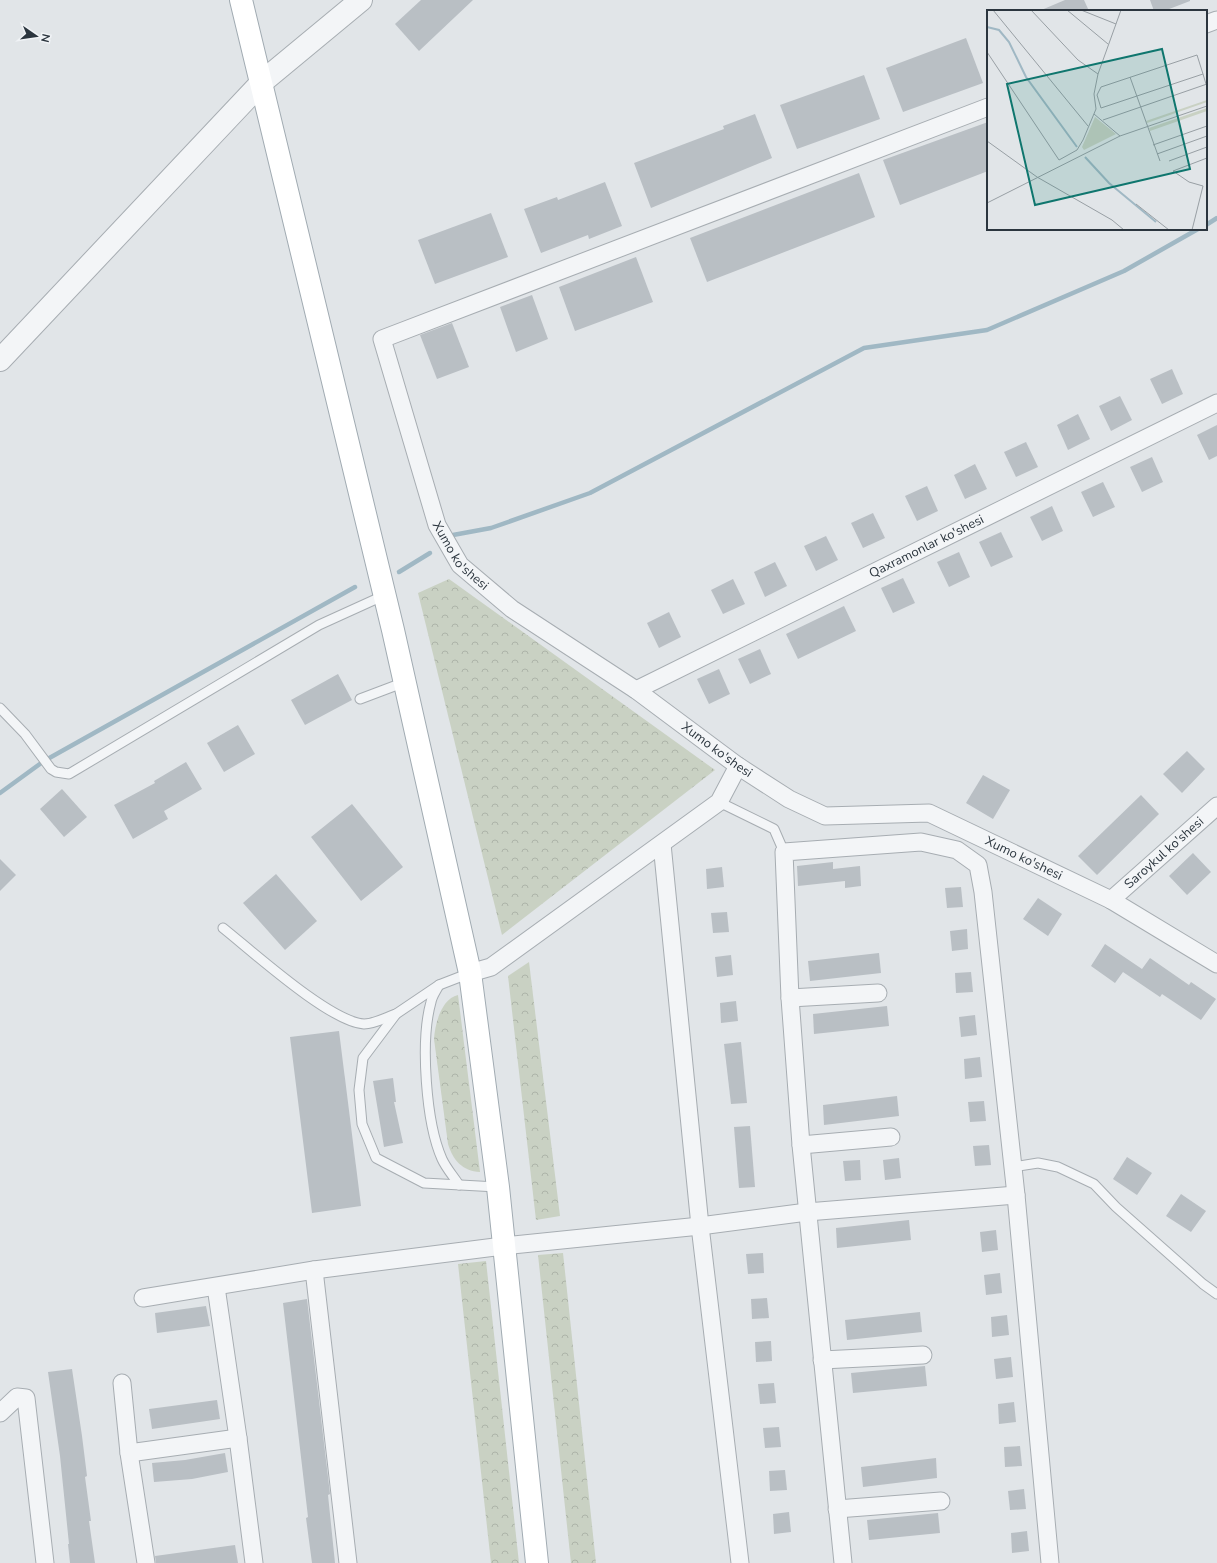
<svg xmlns="http://www.w3.org/2000/svg" width="1217" height="1563" viewBox="0 0 1217 1563" font-family="'Nunito Sans',sans-serif">
  <style>
    .forest { fill: url(#forest-crowns) }
    .lines { fill: none; stroke-linecap: round; stroke-linejoin: round }
    .stream { stroke: #a0b8c4; stroke-width: 4.5 }
    .building { fill: #b9bfc4 }
    .service-casing { stroke: #a7adb2; stroke-width: 11 }
    .minor-casing { stroke: #a7adb2; stroke-width: 19 }
    .tertiary-casing { stroke: #a7adb2; stroke-width: 24 }
    .primary-casing { stroke: #a1abb2; stroke-width: 24 }
    .service { stroke: #f3f5f7; stroke-width: 9 }
    .minor { stroke: #f3f5f7; stroke-width: 17 }
    .tertiary { stroke: #f3f5f7; stroke-width: 22 }
    .primary { stroke: #fff; stroke-width: 22 }
    .labels { text-anchor: middle; dominant-baseline: central; stroke-width: 3; stroke-linejoin: round; paint-order: stroke }
    .street-label { font-size: 13px; fill: #2b353e; stroke: #f0f3f6 }
    .inset-river { fill: none; stroke: #a0b8c4; stroke-width: 2 }
    .inset-road { fill: none; stroke: #989fa4; stroke-width: 1 }
    .view { fill: #0f766e; fill-opacity: 0.15; stroke: #0f766e; stroke-width: 2 }
    .inset-edge { fill: none; stroke: #2b353e; stroke-width: 2 }
  </style>
  <defs>
    <pattern id="forest-crowns" width="20" height="18" patternUnits="userSpaceOnUse"><rect width="20" height="18" fill="#c9d1c3"/><path d="M2 6a3 3 0 1 1 6 0M12 15a3 3 0 1 1 6 0" fill="none" stroke="#adb4a9"/></pattern>
  </defs>
  <rect width="100%" height="100%" fill="#e1e5e8"/>
  <g class="forest">
    <polygon points="449,579 715,770 502,935 418,593"/>
    <polygon points="529,962 560,1216 536,1220 508,976"/>
    <path d="M 458,995 L 480,1172 C 462,1171 453,1160 448,1144 L 434,1039 C 435,1024 441,999 458,995 Z"/>
    <polygon points="563,1253 596,1563 571,1563 538,1255"/>
    <polygon points="486,1261 519,1563 491,1563 458,1264"/>
  </g>
  <g class="lines">
    <g class="stream">
      <polyline points="1206,225 1217,218"/>
      <polyline points="453,535 491,528 590,493 864,348 987,330 1124,271 1198,229"/>
      <polyline points="399,572 430,553"/>
      <polyline points="0,793 44,761 355,587"/>
    </g>
  </g>
  <g class="building">
    <polygon points="421,0 473,0 419,51 395,24"/>
    <polygon points="1065,0 1084,0 1089,11 1039,11"/>
    <polygon points="1150,0 1190,0 1190,1 1164,11 1154,11"/>
    <polygon points="966,38 983,83 903,112 886,68"/>
    <polygon points="864,75 880,119 797,149 780,105"/>
    <polygon points="755,114 772,158 651,208 634,163 724,129 723,126"/>
    <polygon points="988,122 988,171 900,205 883,160"/>
    <polygon points="859,173 875,217 707,282 690,238"/>
    <polygon points="605,182 622,226 589,239 588,235 541,253 524,209 557,197 558,200"/>
    <polygon points="491,213 508,257 435,284 418,240"/>
    <polygon points="636,257 653,302 575,331 559,287"/>
    <polygon points="532,295 548,339 516,352 500,307"/>
    <polygon points="452,323 469,367 437,379 420,335"/>
    <polygon points="1172,369 1183,394 1162,404 1150,379"/>
    <polygon points="1120,396 1132,420 1111,431 1099,406"/>
    <polygon points="1078,414 1090,439 1068,450 1057,425"/>
    <polygon points="1217,425 1217,456 1209,460 1197,435"/>
    <polygon points="1026,442 1038,467 1016,477 1004,452"/>
    <polygon points="1152,457 1163,482 1142,492 1130,467"/>
    <polygon points="975,464 987,489 965,499 954,475"/>
    <polygon points="1103,482 1115,507 1093,517 1081,492"/>
    <polygon points="927,486 938,511 917,521 905,496"/>
    <polygon points="1052,506 1063,531 1042,541 1030,517"/>
    <polygon points="873,513 885,538 863,548 851,523"/>
    <polygon points="1001,532 1013,557 991,567 979,542"/>
    <polygon points="826,536 838,560 816,571 804,546"/>
    <polygon points="959,552 970,577 949,587 937,562"/>
    <polygon points="775,562 787,586 765,597 754,572"/>
    <polygon points="903,578 915,603 893,613 881,588"/>
    <polygon points="733,579 745,604 723,614 711,590"/>
    <polygon points="844,606 856,631 798,659 786,634"/>
    <polygon points="669,612 681,637 659,648 647,623"/>
    <polygon points="760,649 771,674 750,684 738,659"/>
    <polygon points="719,669 730,694 709,704 697,679"/>
    <polygon points="338,674 352,700 305,725 291,700"/>
    <polygon points="238,725 255,754 224,772 207,743"/>
    <polygon points="1187,751 1205,769 1182,793 1163,774"/>
    <polygon points="186,762 202,789 164,811 168,819 133,839 114,805 155,783 154,781"/>
    <polygon points="983,775 1010,790 993,819 966,803"/>
    <polygon points="62,789 87,817 64,837 40,809"/>
    <polygon points="1141,795 1159,814 1097,875 1078,856"/>
    <polygon points="352,804 403,867 361,901 311,837"/>
    <polygon points="1193,853 1211,872 1187,895 1169,876"/>
    <polygon points="0,859 16,875 0,891"/>
    <polygon points="833,862 833,869 860,866 861,886 845,888 845,881 798,886 797,866"/>
    <polygon points="722,867 724,887 707,889 706,869"/>
    <polygon points="276,874 317,921 285,950 243,903"/>
    <polygon points="961,887 963,907 947,908 945,888"/>
    <polygon points="1038,898 1062,914 1048,936 1023,919"/>
    <polygon points="727,912 729,932 713,933 711,913"/>
    <polygon points="967,929 968,949 952,951 950,931"/>
    <polygon points="1105,944 1142,969 1150,958 1189,985 1191,982 1216,999 1201,1020 1162,994 1160,997 1123,972 1115,983 1091,966"/>
    <polygon points="879,953 881,973 810,981 808,961"/>
    <polygon points="731,955 733,975 717,977 715,957"/>
    <polygon points="971,972 973,992 956,993 955,973"/>
    <polygon points="736,1001 738,1021 721,1023 720,1003"/>
    <polygon points="887,1006 889,1026 814,1034 813,1014"/>
    <polygon points="975,1015 977,1035 961,1037 959,1017"/>
    <polygon points="339,1031 361,1206 312,1213 290,1037"/>
    <polygon points="741,1042 747,1103 731,1104 724,1044"/>
    <polygon points="980,1057 982,1077 965,1079 964,1059"/>
    <polygon points="393,1078 396,1102 394,1102 403,1143 384,1147 373,1081"/>
    <polygon points="897,1096 899,1116 824,1125 823,1105"/>
    <polygon points="984,1101 986,1121 970,1122 968,1102"/>
    <polygon points="750,1126 755,1187 739,1188 734,1127"/>
    <polygon points="989,1145 991,1165 975,1166 973,1146"/>
    <polygon points="1127,1157 1152,1173 1137,1195 1113,1179"/>
    <polygon points="899,1158 901,1178 885,1180 883,1160"/>
    <polygon points="860,1160 861,1180 845,1181 843,1161"/>
    <polygon points="1181,1194 1206,1211 1191,1232 1166,1216"/>
    <polygon points="909,1220 911,1240 837,1248 836,1228"/>
    <polygon points="996,1230 998,1250 982,1252 980,1232"/>
    <polygon points="763,1253 764,1273 748,1274 746,1254"/>
    <polygon points="1000,1273 1002,1293 986,1295 984,1275"/>
    <polygon points="767,1298 769,1318 752,1319 751,1299"/>
    <polygon points="307,1299 330,1494 328,1495 335,1563 312,1563 306,1518 308,1517 283,1303"/>
    <polygon points="206,1306 210,1326 157,1333 155,1313"/>
    <polygon points="920,1312 922,1332 847,1340 845,1320"/>
    <polygon points="1007,1315 1009,1335 992,1337 991,1317"/>
    <polygon points="771,1341 772,1361 756,1362 755,1342"/>
    <polygon points="1011,1357 1013,1377 996,1379 994,1359"/>
    <polygon points="925,1366 927,1386 853,1393 851,1373"/>
    <polygon points="72,1369 82,1436 87,1476 85,1477 91,1521 89,1521 95,1563 70,1563 68,1544 69,1544 60,1456 48,1372"/>
    <polygon points="774,1383 776,1403 760,1404 758,1384"/>
    <polygon points="217,1400 220,1419 152,1429 149,1409"/>
    <polygon points="1014,1402 1016,1422 999,1424 998,1404"/>
    <polygon points="779,1427 781,1447 765,1448 763,1428"/>
    <polygon points="1020,1446 1022,1466 1005,1467 1004,1447"/>
    <polygon points="225,1453 228,1472 192,1479 154,1482 152,1463 185,1460"/>
    <polygon points="936,1458 937,1478 863,1487 861,1467"/>
    <polygon points="785,1470 787,1490 770,1491 769,1471"/>
    <polygon points="1024,1489 1026,1509 1010,1510 1008,1491"/>
    <polygon points="789,1512 791,1532 774,1534 773,1514"/>
    <polygon points="938,1513 940,1533 869,1540 867,1520"/>
    <polygon points="1027,1531 1029,1551 1012,1553 1011,1533"/>
    <polygon points="235,1545 238,1563 156,1563 155,1556"/>
  </g>
  <g class="lines">
    <defs>
      <g id="service">
        <polyline points="360,699 405,682"/>
        <polyline points="0,708 25,734 51,769 56,772 69,774 319,625 385,595"/>
        <polyline points="719,802 774,829 784,852"/>
        <path d="M 223,928 C 252,951 330,1022 364,1024 C 374,1024 387,1017 396,1014"/>
        <polyline points="470,973 439,985 396,1014 363,1058 359,1090 362,1124 376,1158 424,1183 497,1187"/>
        <path d="M 439,985 C 436,991 432,996 431,1002 C 420,1041 426,1123 442,1159 C 446,1168 454,1177 459,1185"/>
        <polyline points="1013,1167 1038,1163 1058,1167 1094,1184 1116,1207 1203,1284 1217,1294"/>
      </g>
      <g id="minor">
        <polyline points="1206,24 1217,20"/>
        <path id="s1" d="M 988,107 L 382,339 L 437,525 L 460,565 L 512,609 L 636,690 L 738,766 L 789,799 L 825,816 L 929,813 L 1111,900 L 1217,964"/>
        <path id="s2" d="M 636,690 L 1217,403"/>
        <polyline points="662,844 700,1226 740,1563"/>
        <path id="s3" d="M 1111,900 L 1217,806"/>
        <polyline points="470,973 491,967 719,802 738,766"/>
        <polyline points="790,998 878,993"/>
        <polyline points="801,1145 891,1137"/>
        <polyline points="314,1270 348,1563"/>
        <polyline points="216,1287 238,1438 254,1563"/>
        <polyline points="143,1298 314,1270 503,1246 700,1226 807,1212 1016,1195"/>
        <polyline points="822,1360 923,1355"/>
        <polyline points="122,1383 129,1453 146,1563"/>
        <polyline points="0,1413 17,1397 26,1398 45,1563"/>
        <polyline points="129,1453 238,1438"/>
        <polyline points="837,1509 941,1501"/>
        <polyline points="843,1563 801,1145 790,998 784,852 921,842 957,850 978,865 983,892 1016,1195 1050,1563"/>
      </g>
      <polyline id="tertiary" points="0,360 262,82 361,0"/>
      <polyline id="primary" points="241,0 393,630 470,973 498,1187 537,1563"/>
    </defs>
    <use href="#service" class="service-casing"/>
    <use href="#minor" class="minor-casing"/>
    <use href="#tertiary" class="tertiary-casing"/>
    <use href="#primary" class="primary-casing"/>
    <use href="#service" class="service"/>
    <use href="#minor" class="minor"/>
    <use href="#tertiary" class="tertiary"/>
    <use href="#primary" class="primary"/>
  </g>
  <g class="labels">
    <g class="street-label">
      <text stroke="none"><textPath href="#s2" startOffset="324">Qaxramonlar ko'shesi</textPath></text>
      <text stroke="none"><textPath href="#s1" startOffset="882">Xumo ko'shesi</textPath></text>
      <text stroke="none"><textPath href="#s1" startOffset="1206">Xumo ko'shesi</textPath></text>
      <text stroke="none"><textPath href="#s3" startOffset="71">Saroykul ko'shesi</textPath></text>
      <text stroke="none"><textPath href="#s1" startOffset="1542">Xumo ko'shesi</textPath></text>
    </g>
  </g>
  <g transform="translate(987 10)">
    <rect width="220" height="220" fill="#e1e5e8"/>
    <path d="M 220,90 L 220,92 L 160,113 L 159,111 ZM 220,98 L 220,101 L 163,121 L 162,118 ZM 108,107 L 129,124 L 97,140 L 95,137 Z" fill="#c9d1c3"/>
    <path class="inset-river" d="M 0,17 L 12,20 L 22,32 L 39,67 L 90,137M 98,147 L 122,173 L 169,212"/>
    <path class="inset-road" d="M 6,0 L 101,116M 44,0 L 91,50 L 111,64M 80,0 L 121,34M 94,0 L 129,14M 0,42 L 72,150 L 90,140 L 96,130 L 109,99 L 107,84 L 111,64 L 134,0M 216,64 L 114,98 L 110,85 L 114,77 L 210,45 L 216,64 L 219,74M 143,67 L 173,151M 107,104 L 133,126M 116,110 L 220,74M 0,131 L 50,167 L 125,210 L 137,220M 166,135 L 220,116M 170,144 L 220,126M 182,151 L 220,137M 0,193 L 133,126 L 220,96M 149,194 L 182,220M 205,220 L 216,176 L 202,172 L 186,161 L 220,148"/>
    <path class="view" d="M 175,39 L 203,159 L 48,195 L 20,74 Z"/>
    <rect width="220" height="220" class="inset-edge"/>
  </g>
  <g transform="translate(36 36) rotate(103)" stroke="#f0f3f6" stroke-width="3" paint-order="stroke">
  <path d="M0-3L7 15L0 10L-7 15Z" fill="#2b353e"/>
  <text y="-6" font-size="11" font-weight="bold" text-anchor="middle" fill="#2b353e">N</text>
  </g>
</svg>
